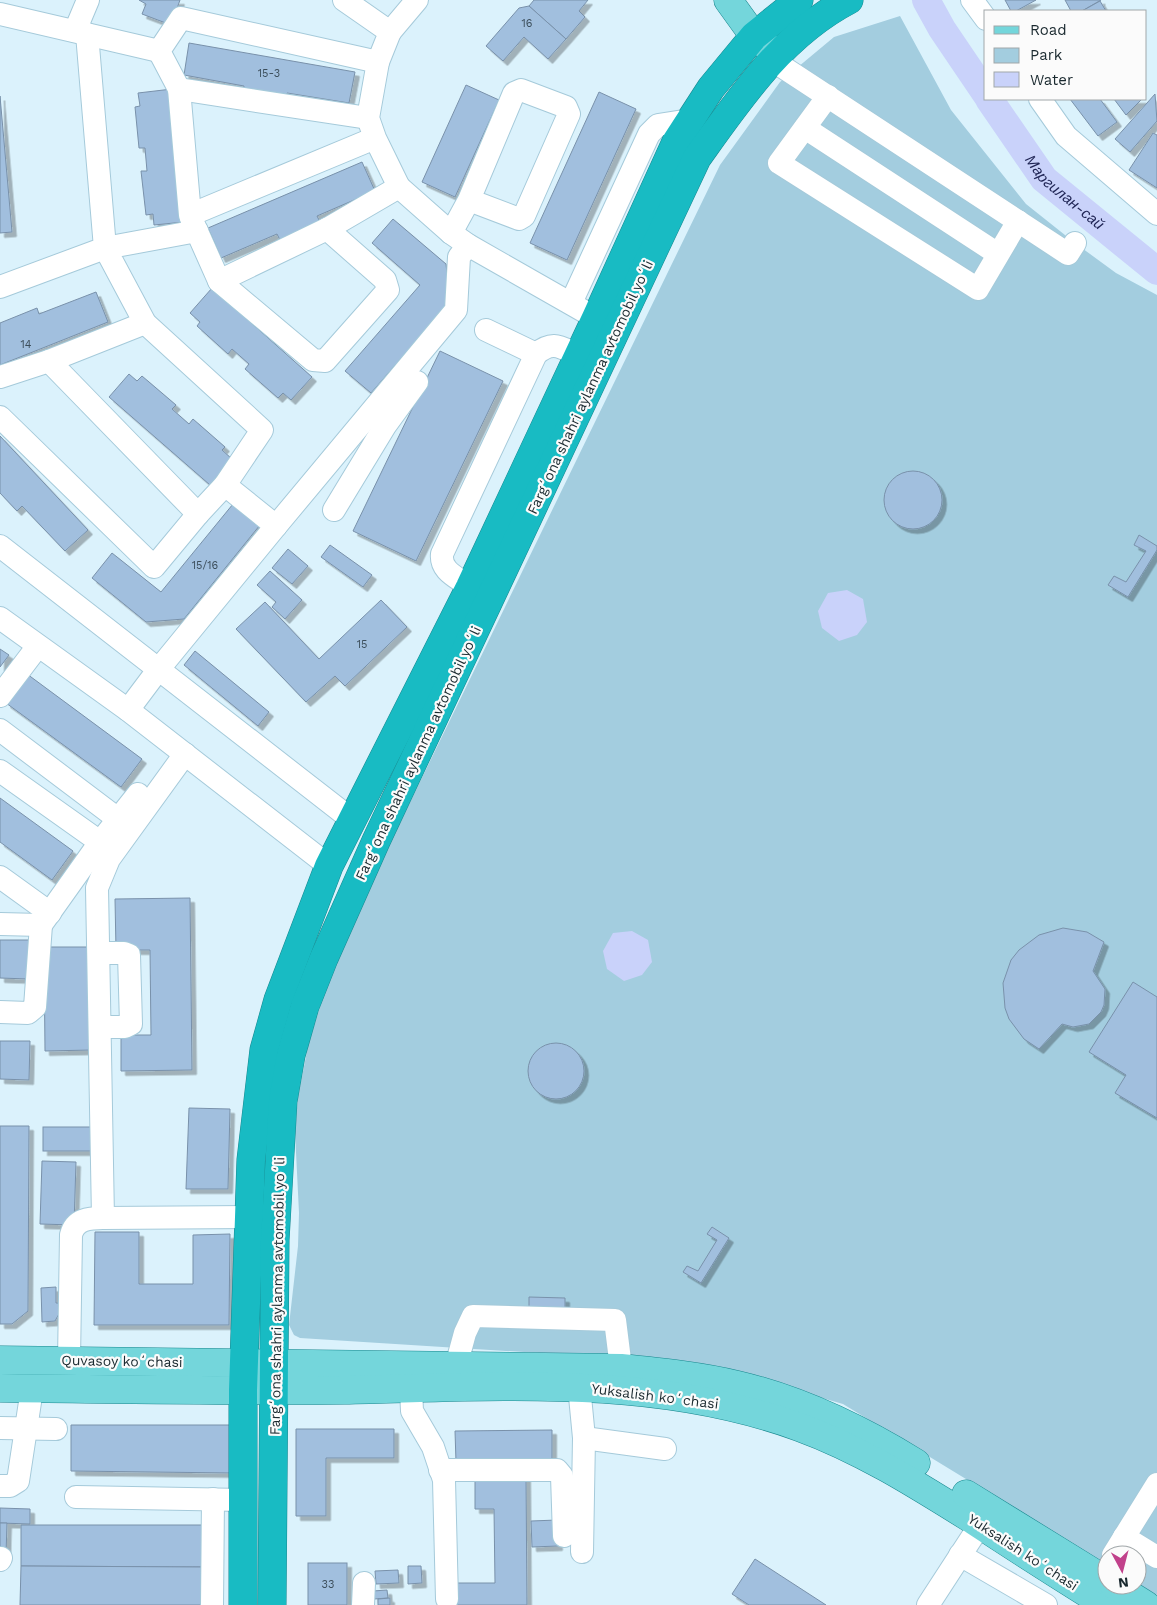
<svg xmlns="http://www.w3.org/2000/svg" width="1157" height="1605" viewBox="0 0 1157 1605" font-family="'Work Sans',sans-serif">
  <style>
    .green { fill: #a3cddf }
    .water { fill: #c9d2fa }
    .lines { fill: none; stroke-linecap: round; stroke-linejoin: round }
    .river { stroke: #c9d2fa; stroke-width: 28 }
    .building { fill: #a1bfde; stroke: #7991aa; filter: url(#shadow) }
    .minor-casing { stroke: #a5cada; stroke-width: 24 }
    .major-casing { stroke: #19888f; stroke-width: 29 }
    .highway-casing { stroke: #19888f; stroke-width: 29 }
    .minor { stroke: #fff; stroke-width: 22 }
    .major { stroke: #74d6db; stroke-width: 28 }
    .highway { stroke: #18bbc3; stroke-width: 28 }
    .labels { text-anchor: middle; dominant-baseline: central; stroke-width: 4.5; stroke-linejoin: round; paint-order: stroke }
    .number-label { font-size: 11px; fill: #3c4e5b }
    .street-label { font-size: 14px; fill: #1a292f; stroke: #fbfbfb }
    .water-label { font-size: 15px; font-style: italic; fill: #1f2454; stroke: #fbfbfb }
  </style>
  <defs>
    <filter id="shadow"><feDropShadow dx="4.5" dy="4.5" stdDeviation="0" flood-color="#0004"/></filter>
  </defs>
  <rect width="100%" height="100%" fill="#dbf2fc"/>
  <polygon class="green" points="900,16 951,110 1026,204 1075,243 1116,273 1157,295 1157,1595 1137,1583 1137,1555 1107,1555 1107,1565 843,1404 700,1363 300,1338 294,1335 289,1325 298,1246 299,1213 295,1132 298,1097 308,1046 323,997 362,901 720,165 780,82 834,37"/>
  <g class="water">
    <polygon points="847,590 863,599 867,622 857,635 839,641 822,628 818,611 828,593"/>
    <polygon points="632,931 648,940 652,962 642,975 624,981 607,969 603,951 613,933"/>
  </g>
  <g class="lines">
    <g class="river">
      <polyline points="926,0 942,29 986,94"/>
      <path id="s1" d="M 989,99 L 1044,179 L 1157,271"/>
    </g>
  </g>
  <g class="building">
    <polygon points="139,0 180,0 171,25 142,14 146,4"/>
    <polygon points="534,0 588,0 579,11 585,17 566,39 529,6"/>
    <polygon points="1005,0 1036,0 1016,11 1011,11"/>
    <polygon points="1065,0 1101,0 1082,11 1071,11"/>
    <polygon points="1100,1 1106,11 1082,11"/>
    <polygon points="529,6 566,39 548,59 524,37 503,61 486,46 519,8"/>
    <polygon points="189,43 355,72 349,103 287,93 286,99 243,92 244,86 184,75"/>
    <polygon points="466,85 499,100 455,197 422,182"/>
    <polygon points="172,89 184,222 154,225 153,214 146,215 141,171 147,171 145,148 139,148 135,107 140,106 138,93"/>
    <polygon points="599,92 636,109 567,260 530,243"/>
    <polygon points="1155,94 1157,121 1130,152 1115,139"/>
    <polygon points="0,96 12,232 0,233"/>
    <polygon points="1070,99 1100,99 1117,122 1098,136"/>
    <polygon points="1114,99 1142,99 1126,115"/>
    <polygon points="1153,133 1157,135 1157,188 1129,170"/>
    <polygon points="362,162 375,191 317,216 320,222 280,240 277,234 221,258 208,228"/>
    <polygon points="393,219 446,264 450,302 371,393 345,371 420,285 372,243"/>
    <polygon points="212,288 312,377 291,400 283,393 278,398 245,369 249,364 232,349 228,354 197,326 200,322 190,313"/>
    <polygon points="96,292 108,322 0,365 0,323 37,308 39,314"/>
    <polygon points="440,351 503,381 416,561 353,531"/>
    <polygon points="129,374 137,381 142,376 176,405 172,409 189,424 193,419 225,447 222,450 232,459 210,485 109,397"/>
    <polygon points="0,436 88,530 65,551 22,506 17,511 0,493"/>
    <circle cx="913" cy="500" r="29"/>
    <polygon points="233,504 260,525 184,619 146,622 92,578 112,553 161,592"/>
    <polygon points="1139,535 1157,546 1157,550 1128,597 1108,585 1114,576 1126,582 1146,551 1134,545"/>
    <polygon points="330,545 372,575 363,587 321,557"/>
    <polygon points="288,549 308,566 292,584 272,568"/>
    <polygon points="270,571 302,600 285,619 272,607 276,602 257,585"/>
    <polygon points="381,600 407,627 345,686 335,676 306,702 236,629 265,602 319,659"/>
    <polygon points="0,649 9,655 0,667"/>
    <polygon points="195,651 269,712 258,726 184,665"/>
    <polygon points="27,674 142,759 121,787 6,703"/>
    <polygon points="0,798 73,851 52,880 0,842"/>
    <polygon points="190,898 192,1070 121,1071 121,1035 151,1035 150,950 116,950 115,899"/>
    <polygon points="1063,928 1087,932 1104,942 1093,971 1105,989 1104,1005 1101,1012 1089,1024 1073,1027 1062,1024 1039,1049 1024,1039 1009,1019 1005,1008 1003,983 1011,960 1019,950 1039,935"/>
    <polygon points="0,940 29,940 28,979 0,978"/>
    <polygon points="44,947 91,947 92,1050 45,1051"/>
    <polygon points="1133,982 1157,997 1157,1118 1115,1093 1126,1075 1089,1052"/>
    <polygon points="0,1041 30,1041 29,1080 0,1079"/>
    <circle cx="556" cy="1071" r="28"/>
    <polygon points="189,1108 230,1109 228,1189 186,1189"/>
    <polygon points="0,1126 29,1126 28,1311 12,1324 0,1324"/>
    <rect x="43" y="1127" width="55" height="24"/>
    <polygon points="42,1161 76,1162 74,1225 40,1224"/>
    <polygon points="712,1227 729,1238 701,1283 683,1272 687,1266 698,1271 717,1240 707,1234"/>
    <polygon points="95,1232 139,1232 139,1284 193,1284 193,1235 230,1234 229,1325 94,1325"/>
    <polygon points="56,1287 56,1303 65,1303 55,1321 42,1322 41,1288"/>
    <polygon points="529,1297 565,1298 565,1314 529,1313"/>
    <polygon points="71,1425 232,1425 232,1473 71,1471"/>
    <polygon points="296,1429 394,1429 394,1458 326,1458 326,1516 296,1516"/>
    <polygon points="552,1430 552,1461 456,1462 455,1431"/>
    <polygon points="526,1477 527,1605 456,1605 456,1583 495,1583 494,1509 475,1509 475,1478"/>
    <polygon points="0,1508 30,1509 30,1524 0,1523"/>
    <polygon points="557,1520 558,1546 532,1547 531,1521"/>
    <polygon points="0,1523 7,1523 6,1555 0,1554"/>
    <polygon points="21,1525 203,1525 203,1567 21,1566"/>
    <polygon points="755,1559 826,1605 749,1605 732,1594"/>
    <rect x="308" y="1563" width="39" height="42"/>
    <polygon points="21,1566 203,1567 203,1605 20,1605"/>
    <polygon points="408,1566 421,1566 422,1583 408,1584"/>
    <polygon points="398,1570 399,1583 376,1584 375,1571"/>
    <polygon points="387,1590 388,1598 374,1599 373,1591"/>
    <polygon points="390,1598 390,1605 378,1605 378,1599"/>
  </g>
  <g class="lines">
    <defs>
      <g id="minor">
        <polyline points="344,0 390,32 378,62"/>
        <polyline points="972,0 986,19"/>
        <polyline points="0,14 159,51"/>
        <polyline points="75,31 88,0"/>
        <polyline points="390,32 417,0"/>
        <polyline points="772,60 1068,254 1075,243"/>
        <polyline points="179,89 368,118"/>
        <polyline points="828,96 779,163 978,289 1018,221"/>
        <polyline points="1040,99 1066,136 1157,214"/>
        <polyline points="805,128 998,254"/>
        <polyline points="375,138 368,118 378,62 181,18 159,51 179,89 190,215 375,138 399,187"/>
        <polyline points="191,218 219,281 313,360 325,361 388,290 385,280 327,229"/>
        <polyline points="197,231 105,248 145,323 262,430 225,485"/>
        <polyline points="451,233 469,200 514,93 521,90 566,107 569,114 524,216 519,219 469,200"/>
        <polyline points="219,281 327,229 399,187 451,233 468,245 596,318"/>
        <polyline points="0,287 105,248 87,34"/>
        <polyline points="571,303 649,134 658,125 690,120"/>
        <polyline points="486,330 536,354"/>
        <polyline points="49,361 145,323"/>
        <polyline points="0,377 49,361 198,514 225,485 276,526"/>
        <polyline points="0,417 154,567 198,514"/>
        <polyline points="334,510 385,426 417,382"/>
        <polyline points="0,546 351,819"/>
        <path d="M 470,587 C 457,577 440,571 442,554 L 536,354 C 553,340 560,347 578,355"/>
        <polyline points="0,618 128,710 329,866"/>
        <polyline points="0,696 38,646"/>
        <polyline points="128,710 158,670 276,526 456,310 459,257 468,245"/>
        <polyline points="0,730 118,819"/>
        <polyline points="0,771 100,842"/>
        <polyline points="0,877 50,913"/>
        <polyline points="0,924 41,925 100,842 138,794"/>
        <polyline points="100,953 124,953 129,955 131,1024 125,1027 101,1027"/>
        <polyline points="0,1012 28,1013 35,1007 41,925"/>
        <polyline points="103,1218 97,888 109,859 185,754"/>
        <path d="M 69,1360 L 71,1235 C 75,1219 89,1218 103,1218 L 250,1217"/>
        <polyline points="456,1366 465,1333 473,1316 615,1320 621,1368"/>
        <polyline points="579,1386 584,1438 582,1552"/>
        <polyline points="411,1389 412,1411 433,1447 444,1480 447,1599"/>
        <polyline points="0,1428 56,1429"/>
        <polyline points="584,1438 665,1449"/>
        <polyline points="440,1470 557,1470 562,1476 564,1536"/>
        <polyline points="0,1486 10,1486 18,1481 32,1389"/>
        <polyline points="76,1497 244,1500"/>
        <polyline points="1124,1537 1157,1557"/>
        <polyline points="960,1555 1046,1605"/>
        <polyline points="1113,1555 1157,1484"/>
        <polyline points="0,1560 1,1558"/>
        <polyline points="212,1605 213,1499"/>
        <polyline points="363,1605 364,1583"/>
        <polyline points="928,1605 980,1525"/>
      </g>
      <g id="major">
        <polyline points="728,0 754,36 777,54"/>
        <path d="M 0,1360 L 621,1368 C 661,1372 700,1376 738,1385 C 801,1400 861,1429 916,1463"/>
        <path d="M 0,1388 C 115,1389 229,1391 344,1390 C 496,1387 653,1374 799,1427 C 862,1450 917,1485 973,1520 C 1017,1549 1061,1577 1106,1605"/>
        <polyline points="966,1494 1107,1581"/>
        <polyline points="1114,1585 1146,1605"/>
      </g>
      <g id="highway">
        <polyline points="243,1605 243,1390 251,1160 264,1050 278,1000 329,866 470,587 596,318 676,142 711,88 754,36 799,0"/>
        <path d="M 272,1605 L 275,1240 L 283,1101 L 291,1055 L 305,1006 L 324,958 L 376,841 L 697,158 C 740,98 782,35 849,0"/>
      </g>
    </defs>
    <use href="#minor" class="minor-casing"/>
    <use href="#major" class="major-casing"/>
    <use href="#highway" class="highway-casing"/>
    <use href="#minor" class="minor"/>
    <use href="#major" class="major"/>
    <use href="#highway" class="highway"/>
  </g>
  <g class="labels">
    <g class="number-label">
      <text x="527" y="23">16</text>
      <text x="269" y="73">15-3</text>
      <text x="26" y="344">14</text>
      <text x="205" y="565">15/16</text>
      <text x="362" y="644">15</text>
      <text x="328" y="1584">33</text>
    </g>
    <g class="street-label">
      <text transform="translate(590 387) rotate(-65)">Fargʻona shahri aylanma avtomobil yoʻli</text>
      <text transform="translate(418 753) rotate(-65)">Fargʻona shahri aylanma avtomobil yoʻli</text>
      <text transform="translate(277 1296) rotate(-89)">Fargʻona shahri aylanma avtomobil yoʻli</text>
      <text transform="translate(122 1361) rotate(1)">Quvasoy koʻchasi</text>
      <text transform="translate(655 1396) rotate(7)">Yuksalish koʻchasi</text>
      <text transform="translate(1023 1552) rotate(33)">Yuksalish koʻchasi</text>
    </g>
    <g class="water-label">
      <text stroke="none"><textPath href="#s1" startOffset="121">Маргилан-сай</textPath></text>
    </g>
  </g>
  <rect x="984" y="10" width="162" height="90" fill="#fbfbfb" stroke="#a1a7a9"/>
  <rect x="994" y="26" width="25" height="8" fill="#74d6db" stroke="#a1a7a9"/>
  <text x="1030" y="35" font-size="15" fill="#1a292f">Road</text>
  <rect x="994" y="48" width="25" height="15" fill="#a3cddf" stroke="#a1a7a9"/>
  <text x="1030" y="60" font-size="15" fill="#1a292f">Park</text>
  <rect x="994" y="72" width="25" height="15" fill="#c9d2fa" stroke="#a1a7a9"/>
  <text x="1030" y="85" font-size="15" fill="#1a292f">Water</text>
  <g transform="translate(1122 1570) rotate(173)"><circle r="24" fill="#fbfbfb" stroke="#a1a7a9"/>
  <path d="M0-4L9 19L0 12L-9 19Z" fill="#c1418b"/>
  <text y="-8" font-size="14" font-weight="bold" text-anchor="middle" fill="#1a292f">N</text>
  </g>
</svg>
